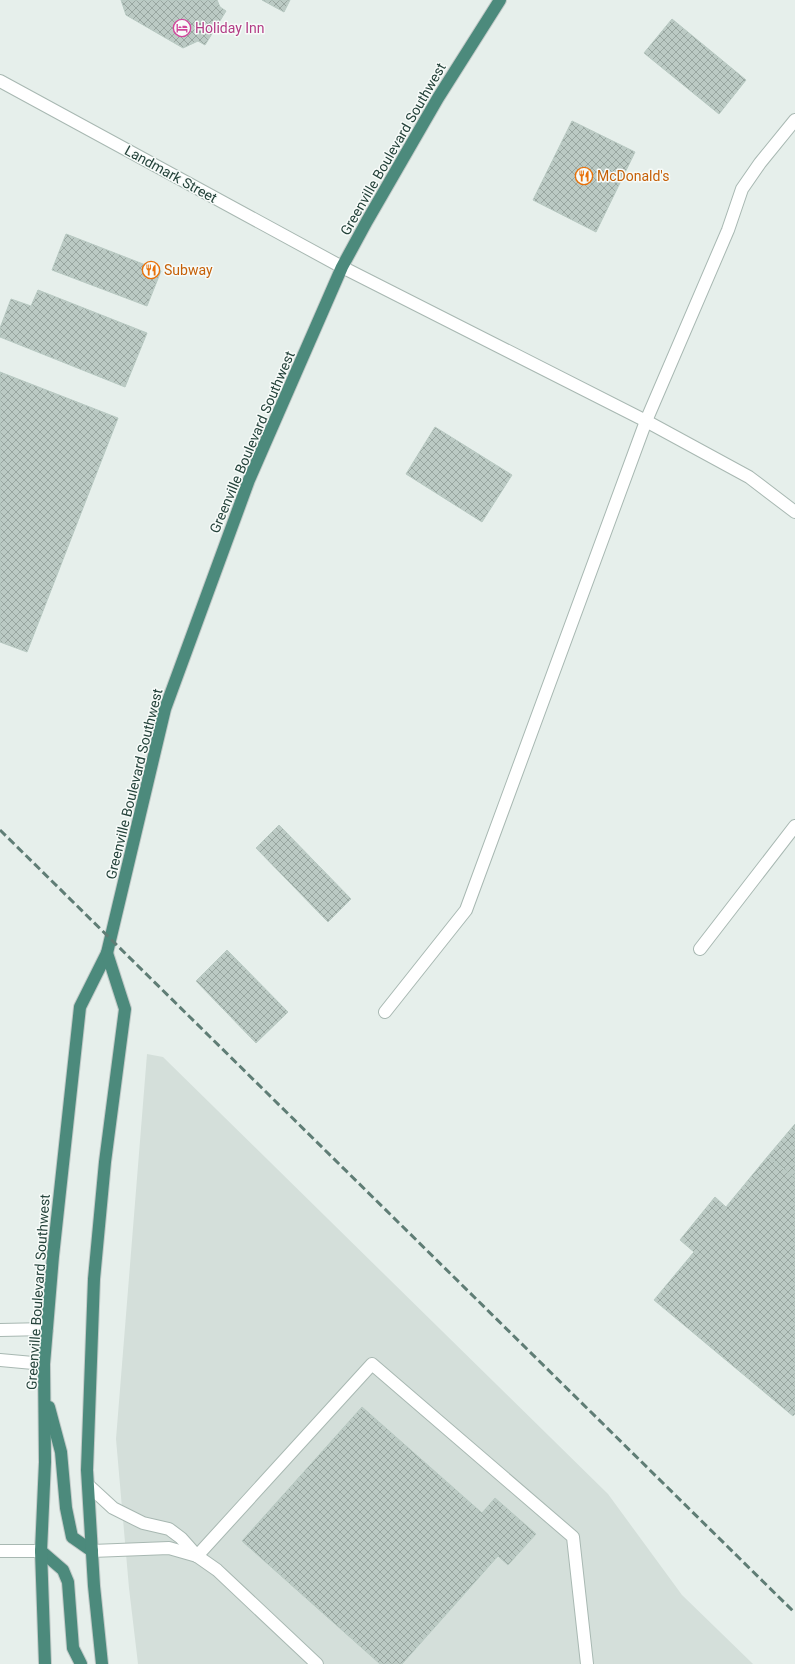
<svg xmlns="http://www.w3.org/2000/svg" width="795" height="1664" viewBox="0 0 795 1664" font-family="Roboto,sans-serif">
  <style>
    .built { fill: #d4dfda }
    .building { fill: url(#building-cross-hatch); stroke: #b8c9c2 }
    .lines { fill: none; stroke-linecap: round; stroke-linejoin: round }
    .service-casing { stroke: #a8b8b2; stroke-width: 14 }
    .minor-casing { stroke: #a8b8b2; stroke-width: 14 }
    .trunk-casing { stroke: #c2cac8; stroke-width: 14 }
    .service { stroke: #fff; stroke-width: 12 }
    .minor { stroke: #fff; stroke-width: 12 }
    .trunk { stroke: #4c8a7c; stroke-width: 12 }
    .rail { stroke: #5f7d75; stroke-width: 3; stroke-dasharray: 8 4; stroke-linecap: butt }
    .labels { text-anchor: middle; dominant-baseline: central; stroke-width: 3; stroke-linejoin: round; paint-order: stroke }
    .hotel-label { font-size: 14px; fill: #b23c85; stroke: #f7fbf9; text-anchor: start }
    .street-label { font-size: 14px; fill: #24423a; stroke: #f7fbf9 }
    .food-label { font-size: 14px; fill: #c56008; stroke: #f7fbf9; text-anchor: start }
  </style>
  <defs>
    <pattern id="building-cross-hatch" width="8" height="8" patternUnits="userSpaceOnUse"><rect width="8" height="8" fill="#bbcac4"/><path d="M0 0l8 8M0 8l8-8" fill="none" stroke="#98a6a0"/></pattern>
  </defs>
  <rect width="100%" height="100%" fill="#e6efeb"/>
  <polygon class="built" points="147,1054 163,1057 608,1494 682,1595 753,1664 138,1664 129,1588 116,1439"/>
  <g class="building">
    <polygon points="121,0 217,0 220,7 226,11 205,45 198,41 183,48 126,15"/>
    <polygon points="262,0 290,0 284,12"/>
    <polygon points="672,19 746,80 719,114 644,53"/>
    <polygon points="572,121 635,152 596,232 533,200"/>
    <polygon points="66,234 161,271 147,306 52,270"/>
    <polygon points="38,290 147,333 125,387 0,337 0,328 11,299 31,306"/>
    <polygon points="0,372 118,418 27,652 0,642"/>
    <polygon points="435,427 512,475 482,522 406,474"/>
    <polygon points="279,825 351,899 328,922 256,848"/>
    <polygon points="227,950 288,1012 256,1043 196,981"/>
    <polygon points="795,1124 795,1178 768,1156"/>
    <polygon points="768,1156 795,1178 795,1414 793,1416 654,1300 694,1252 680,1240 715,1197 726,1207"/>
    <polygon points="362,1407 482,1513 495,1498 536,1534 508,1565 498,1556 402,1664 380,1664 242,1541"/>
  </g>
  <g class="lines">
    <defs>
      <g id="service">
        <polyline points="342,267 646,421 749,477 795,512"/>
        <polyline points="700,949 795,826"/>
        <polyline points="385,1012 466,910 646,421 728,230 742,189 760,163 795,120"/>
        <polyline points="0,1330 47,1329"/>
        <polyline points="0,1360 44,1364"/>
        <polyline points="88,1485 113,1508 143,1523 169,1529 181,1538 197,1556 217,1570 317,1664"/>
        <polyline points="0,1551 41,1551"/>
        <polyline points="92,1551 169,1548 197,1556"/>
        <polyline points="197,1556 372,1364 573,1537 587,1664"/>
      </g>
      <polyline id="minor" points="0,81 342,267"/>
      <g id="trunk">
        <polyline points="49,1407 61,1452 66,1508 72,1537 92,1551"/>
        <polyline points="41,1551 63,1570 68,1582 73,1648 81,1664"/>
        <polyline points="45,1664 41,1551 45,1462 44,1364 53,1256 80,1007 107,953 165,709 249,480 342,267 367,221 438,98 500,0"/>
        <polyline points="102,1664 94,1586 87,1470 94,1279 105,1162 125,1009 107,953"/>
      </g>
    </defs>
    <use href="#service" class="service-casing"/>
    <use href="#minor" class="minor-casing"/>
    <use href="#trunk" class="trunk-casing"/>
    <use href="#service" class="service"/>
    <use href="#minor" class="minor"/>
    <use href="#trunk" class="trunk"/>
    <polyline class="rail" points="0,830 795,1613"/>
  </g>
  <defs>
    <symbol id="hotel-ring" viewBox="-11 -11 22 22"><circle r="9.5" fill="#f7fbf9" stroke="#d1479c" stroke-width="1.5"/><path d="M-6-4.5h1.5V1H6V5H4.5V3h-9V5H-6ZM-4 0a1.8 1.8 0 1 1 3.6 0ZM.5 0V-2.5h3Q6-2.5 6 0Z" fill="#d1479c"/></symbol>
    <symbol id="restaurant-ring" viewBox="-11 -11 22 22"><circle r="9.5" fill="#f7fbf9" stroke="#e8710a" stroke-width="1.5"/><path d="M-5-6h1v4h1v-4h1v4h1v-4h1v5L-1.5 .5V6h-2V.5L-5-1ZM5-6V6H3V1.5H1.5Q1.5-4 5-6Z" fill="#e8710a"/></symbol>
  </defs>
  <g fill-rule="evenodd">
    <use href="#hotel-ring" x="172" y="18" width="20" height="20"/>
    <use href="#restaurant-ring" x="574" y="166" width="20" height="20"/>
    <use href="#restaurant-ring" x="141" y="260" width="20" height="20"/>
  </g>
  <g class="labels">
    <g class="hotel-label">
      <text x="195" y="28">Holiday Inn</text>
    </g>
    <g class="street-label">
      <text transform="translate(393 149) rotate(-60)">Greenville Boulevard Southwest</text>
      <text transform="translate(171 174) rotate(29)">Landmark Street</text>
      <text transform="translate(252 442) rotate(-67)">Greenville Boulevard Southwest</text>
      <text transform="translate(134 784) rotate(-76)">Greenville Boulevard Southwest</text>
      <text transform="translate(38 1292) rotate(-86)">Greenville Boulevard Southwest</text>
    </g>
    <g class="food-label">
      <text x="597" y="176">McDonald's</text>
      <text x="164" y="270">Subway</text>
    </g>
  </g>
</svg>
